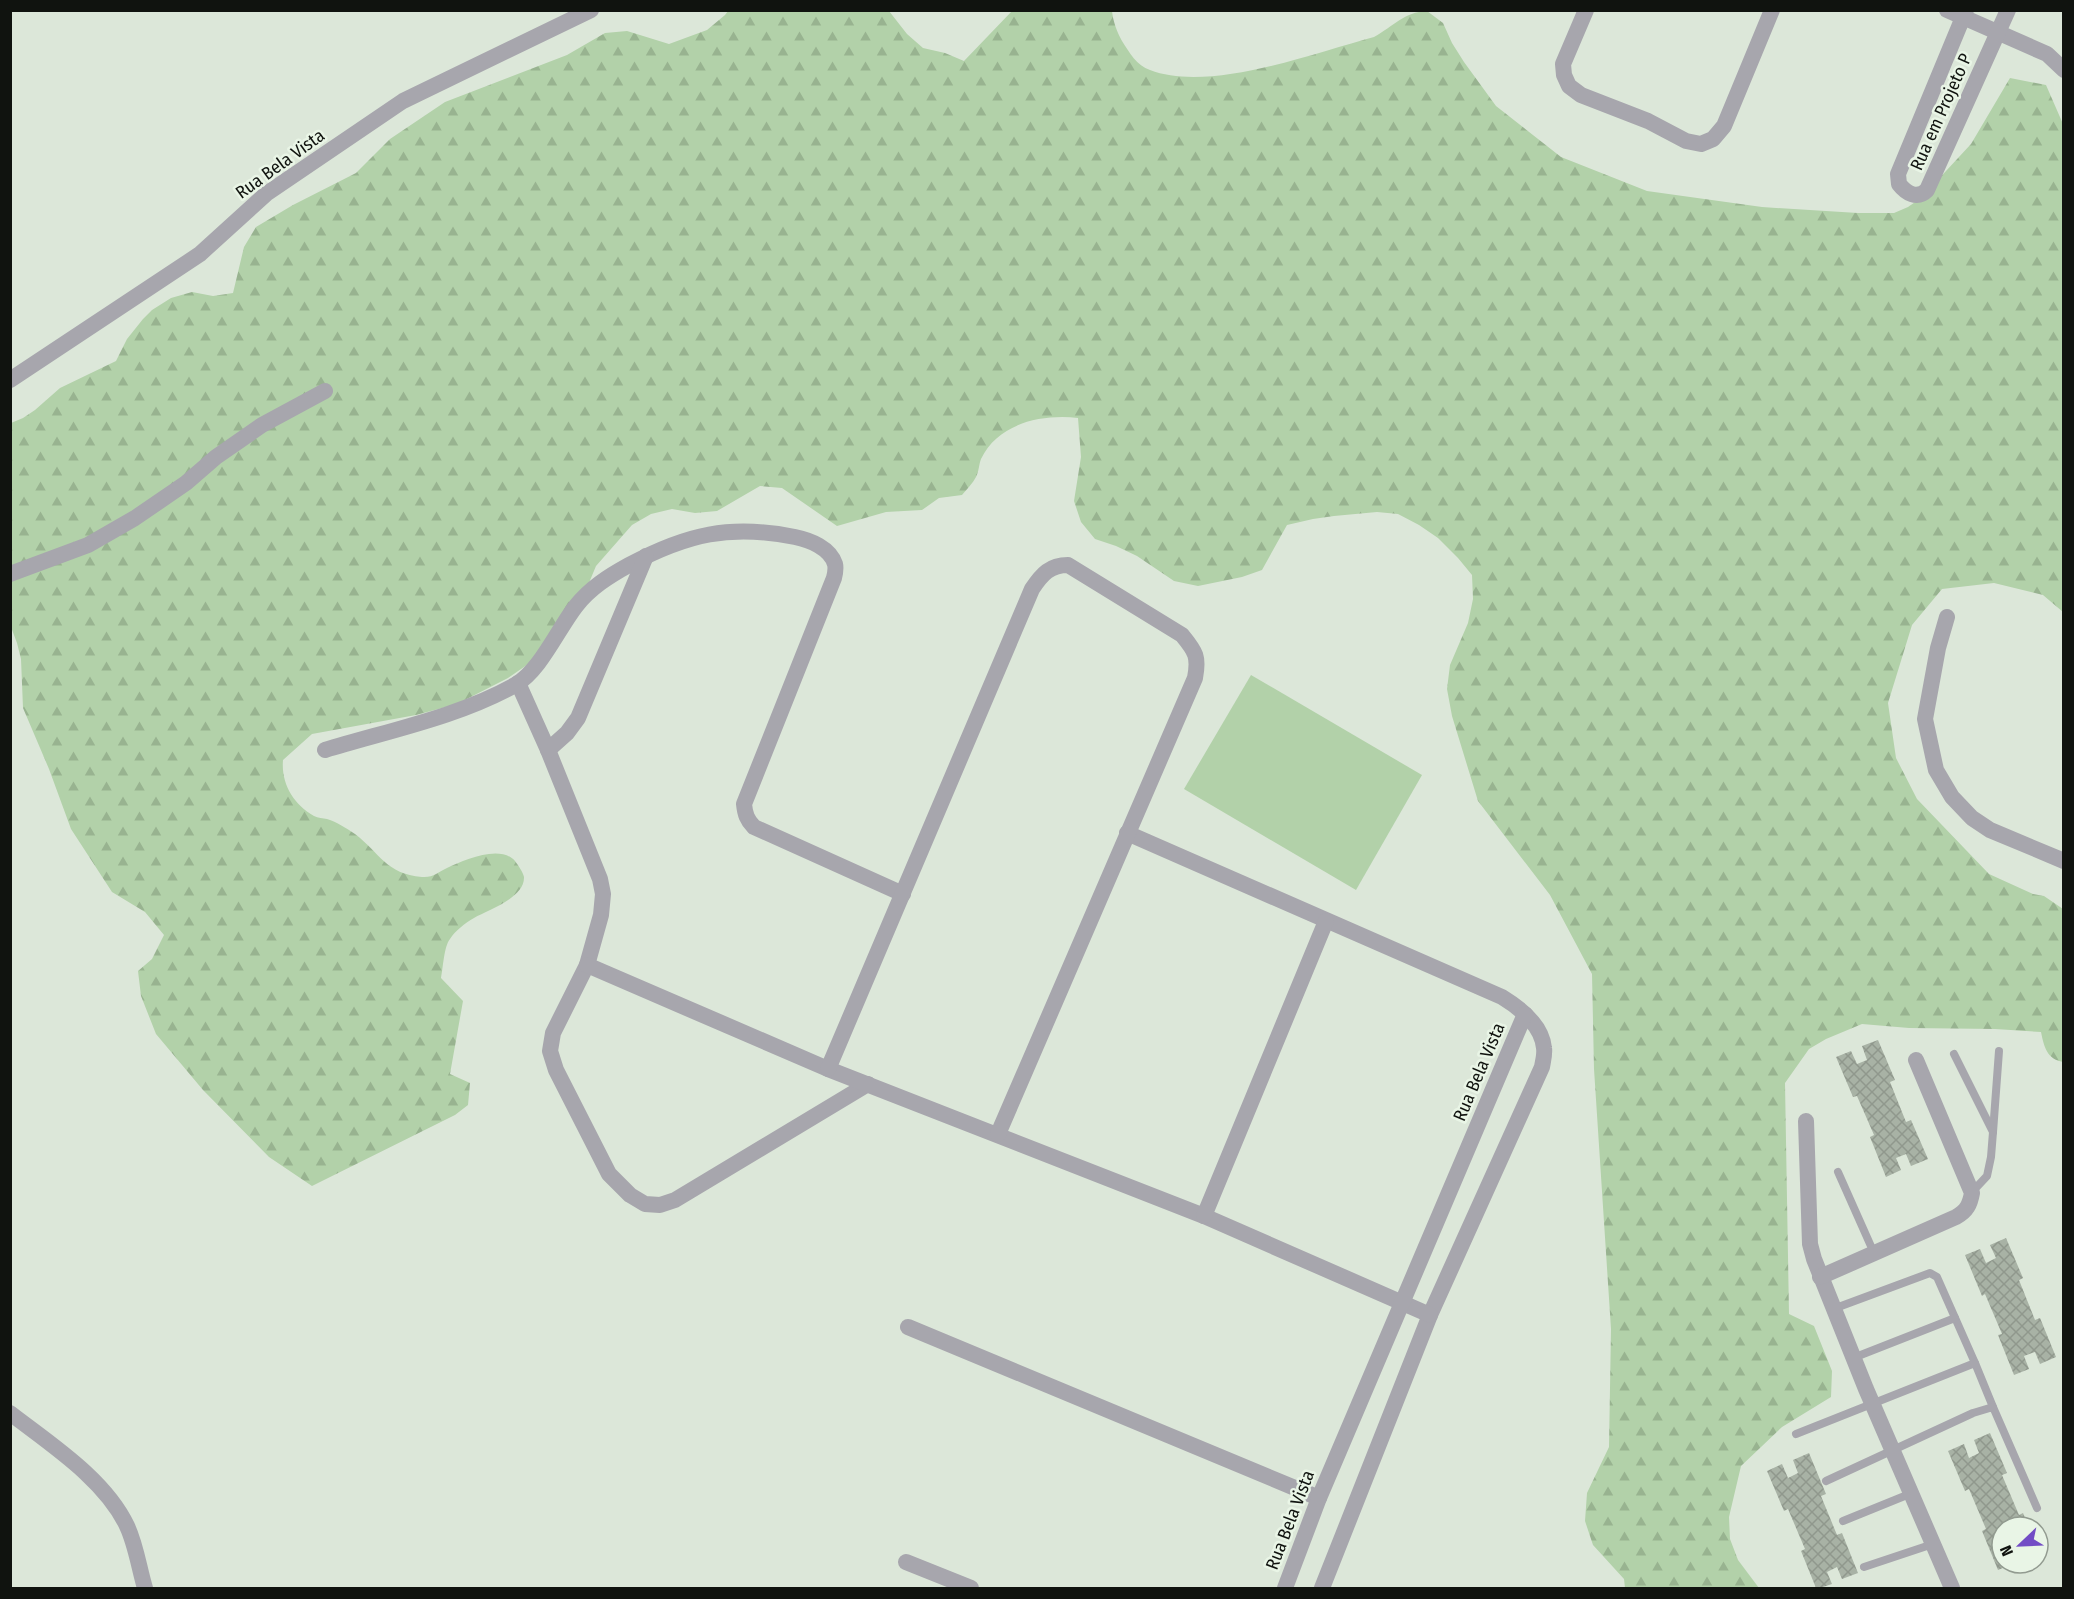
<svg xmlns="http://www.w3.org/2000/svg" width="2074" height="1599" viewBox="0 0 2074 1599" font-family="'Fira Sans Condensed',sans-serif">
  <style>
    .green { fill: #b2d1a9 }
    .forest { fill: url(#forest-firs) }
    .building { fill: url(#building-cross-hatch) }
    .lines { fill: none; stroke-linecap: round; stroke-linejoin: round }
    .service { stroke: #a7a6ad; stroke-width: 8 }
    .minor { stroke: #a7a6ad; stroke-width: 16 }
    .labels { text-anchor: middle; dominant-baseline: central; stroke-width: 5; stroke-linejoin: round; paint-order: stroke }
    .street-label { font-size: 18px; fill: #10130f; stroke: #e9f5e6 }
  </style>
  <defs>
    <pattern id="forest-firs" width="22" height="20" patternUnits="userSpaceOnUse" patternTransform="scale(1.5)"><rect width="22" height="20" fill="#b2d1a9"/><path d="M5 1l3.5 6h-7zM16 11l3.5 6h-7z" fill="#98b390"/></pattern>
    <pattern id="building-cross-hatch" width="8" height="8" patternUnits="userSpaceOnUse" patternTransform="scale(1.5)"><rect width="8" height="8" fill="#a8b2a5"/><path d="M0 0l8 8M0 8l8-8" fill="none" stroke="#90988d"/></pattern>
  </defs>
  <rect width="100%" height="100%" fill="#dce7d9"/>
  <polygon class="green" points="1251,675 1422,775 1356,890 1184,789"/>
  <path class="forest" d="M 728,11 L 889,11 L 907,34 L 923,48 L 945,53 L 964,61 L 1012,11 L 1112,11 C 1113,21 1117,32 1122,41 C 1129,52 1137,66 1150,70 C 1209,93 1314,53 1374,37 C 1394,26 1404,12 1427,11 L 1443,23 L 1452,43 L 1464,62 L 1496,106 L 1561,157 L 1647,191 L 1762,207 L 1858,213 L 1894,213 L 1908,207 L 1921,198 L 1971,144 L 2010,78 L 2046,85 L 2063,124 L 2063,612 L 2043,595 L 1994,583 L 1942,589 L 1912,625 L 1888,703 L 1896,758 L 1917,799 L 1989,874 L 2033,894 L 2044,896 L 2063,909 L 2063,1062 C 2047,1059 2044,1047 2041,1032 L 1995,1029 L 1909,1028 L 1862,1024 L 1826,1039 L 1809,1049 L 1785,1083 L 1789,1314 L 1814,1326 L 1832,1371 L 1831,1397 L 1782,1427 L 1741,1466 L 1729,1517 L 1730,1539 L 1738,1560 L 1759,1588 L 1625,1588 L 1624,1579 L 1593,1545 L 1585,1521 L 1587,1493 L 1609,1447 L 1611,1329 L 1594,1069 L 1592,974 L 1550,895 L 1478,801 L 1452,716 L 1447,689 L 1450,665 L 1468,623 L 1473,599 L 1472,575 L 1458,558 L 1438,538 L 1419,525 L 1398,514 L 1377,512 L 1334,516 L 1313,519 L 1287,525 L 1262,570 L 1242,577 L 1198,586 L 1174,581 L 1137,556 L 1116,546 L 1095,539 L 1081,522 L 1074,501 L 1081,457 L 1078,418 C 1042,414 998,423 981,459 C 979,464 979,471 976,477 C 973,483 967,489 962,495 L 939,498 L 922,510 L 886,512 L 837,526 L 782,488 L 760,486 L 717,511 L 695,513 L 672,509 L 651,514 L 632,525 L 596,566 L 586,590 L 550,649 L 508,678 L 457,704 L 416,715 L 312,734 L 283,760 C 281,783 293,804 314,816 C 318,818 323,818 327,819 C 337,822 346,828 355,834 C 380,853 386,874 422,877 C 433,878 438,872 447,868 C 464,860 500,844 515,861 C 518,865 523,872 524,877 C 525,898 488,910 474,918 C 465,923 455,931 450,939 C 444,946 443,969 441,978 L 463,1001 L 450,1074 L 470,1083 L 468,1105 L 455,1115 L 312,1186 L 269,1157 L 203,1090 L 156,1034 L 141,996 L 138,971 L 152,959 L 164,935 L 145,912 L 112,892 L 71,829 L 49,769 L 23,708 L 21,659 L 17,643 L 11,627 L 11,423 L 23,418 L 35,410 L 60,388 L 116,361 L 127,339 L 143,319 L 152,310 L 171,298 L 192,292 L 213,296 L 233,293 L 244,247 L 256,227 L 293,205 L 356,173 L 390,139 L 445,102 L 567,55 L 605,33 L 627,31 L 669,44 L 707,30 L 725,15 Z"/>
  <g class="building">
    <polygon points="1878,1040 1895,1080 1890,1082 1906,1122 1911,1120 1928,1159 1911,1166 1906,1154 1896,1158 1901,1170 1886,1177 1870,1137 1874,1135 1857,1096 1853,1097 1836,1057 1851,1051 1857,1064 1867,1060 1862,1046"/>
    <polygon points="2006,1238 2023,1278 2019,1280 2035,1320 2040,1318 2056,1357 2040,1364 2035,1352 2024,1356 2029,1369 2014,1375 1998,1335 2002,1334 1985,1294 1982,1296 1965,1255 1980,1249 1986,1263 1996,1258 1990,1245"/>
    <polygon points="1990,1433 2007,1473 2002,1475 2019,1515 2023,1513 2029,1527 2002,1527 2002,1563 2015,1563 1998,1570 1982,1531 1986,1529 1969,1489 1965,1491 1948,1451 1964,1444 1969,1458 1979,1453 1974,1440"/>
    <polygon points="1809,1453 1826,1494 1821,1496 1837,1535 1842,1533 1858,1573 1842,1579 1837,1567 1827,1572 1832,1584 1820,1588 1816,1588 1801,1551 1805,1549 1788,1509 1784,1511 1767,1471 1782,1464 1788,1478 1798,1473 1793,1460"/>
  </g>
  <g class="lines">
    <g class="service">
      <polyline points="1954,1054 1993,1132 1991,1157 1987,1176 1972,1192"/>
      <polyline points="1993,1132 1999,1051"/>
      <polyline points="1838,1172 1874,1253"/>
      <polyline points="1833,1309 1930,1273 1937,1277 1975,1363"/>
      <polyline points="1853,1358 1955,1318"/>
      <polyline points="1796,1434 1975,1363 1993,1407"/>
      <polyline points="1826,1481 1973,1413 1993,1407 2037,1508"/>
      <polyline points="1843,1521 1912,1493"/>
      <polyline points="1864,1567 1933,1544"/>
    </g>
    <g class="minor">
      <polyline points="1586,10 1563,64 1564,75 1569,86 1581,95 1648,121 1686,141 1701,144 1713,139 1724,126 1772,10"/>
      <polyline points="1947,10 2047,54 2064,70"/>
      <path d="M 1966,10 L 1898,174 L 1899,184 C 1906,193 1917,200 1927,190 L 2008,10"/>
      <polyline points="10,380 200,254 266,194 403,101 591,10"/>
      <polyline points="10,574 88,545 135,518 186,483 216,457 262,425 325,391"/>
      <polyline points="1947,617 1938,648 1925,719 1936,770 1952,797 1972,818 1990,830 2064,861"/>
      <polyline points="518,683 548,750 600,879 603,894 601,915 587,965 553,1033 550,1051 556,1070 609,1174 630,1195 645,1204 660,1205 675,1200 868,1084"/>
      <path d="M 325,750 C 387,731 458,717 515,685 C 540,671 558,629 576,606 C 590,588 609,576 629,565 C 687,534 730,524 795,537 C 810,540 830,548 835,564 C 836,568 835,574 834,578 L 744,804 C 745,814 747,820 754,827 L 903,894"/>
      <polyline points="548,750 567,733 578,718 646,556"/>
      <path d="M 1127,833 L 1502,997 C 1520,1008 1542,1026 1544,1048 C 1545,1054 1543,1061 1542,1067 L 1430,1315 L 1322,1588"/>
      <polyline points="587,965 828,1069 1204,1216 1430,1315"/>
      <path d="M 828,1069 L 1032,589 C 1042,574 1050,565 1068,565 L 1182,635 C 1196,652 1199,657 1195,678 L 998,1134"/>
      <polyline points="1806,1121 1810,1244 1814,1259 1866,1389 1952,1588"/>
      <polyline points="1204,1216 1326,921"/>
      <path d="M 1820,1277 L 1956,1217 C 1967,1211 1970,1204 1972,1193 L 1916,1060"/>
      <polyline points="908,1327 1319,1498"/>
      <path d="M 10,1413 C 50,1444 105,1479 127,1526 C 136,1545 139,1568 145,1588"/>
      <polyline points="906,1562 971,1588"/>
      <polyline points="1285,1588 1319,1498 1525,1014"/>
    </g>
  </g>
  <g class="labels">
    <g class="street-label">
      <text transform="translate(1941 112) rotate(-66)">Rua em Projeto P</text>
      <text transform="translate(280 164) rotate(-36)">Rua Bela Vista</text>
      <text transform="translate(1479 1072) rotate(-67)">Rua Bela Vista</text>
      <text transform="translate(1290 1520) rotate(-69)">Rua Bela Vista</text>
    </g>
  </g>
  <rect width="2074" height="1599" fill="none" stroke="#10130f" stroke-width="24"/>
  <g transform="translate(2020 1545) rotate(247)"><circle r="28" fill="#e9f5e6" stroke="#929b90" stroke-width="1.5"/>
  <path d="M0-4.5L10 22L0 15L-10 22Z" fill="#724cc5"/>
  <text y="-9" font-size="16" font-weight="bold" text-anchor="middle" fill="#10130f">N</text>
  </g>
</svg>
